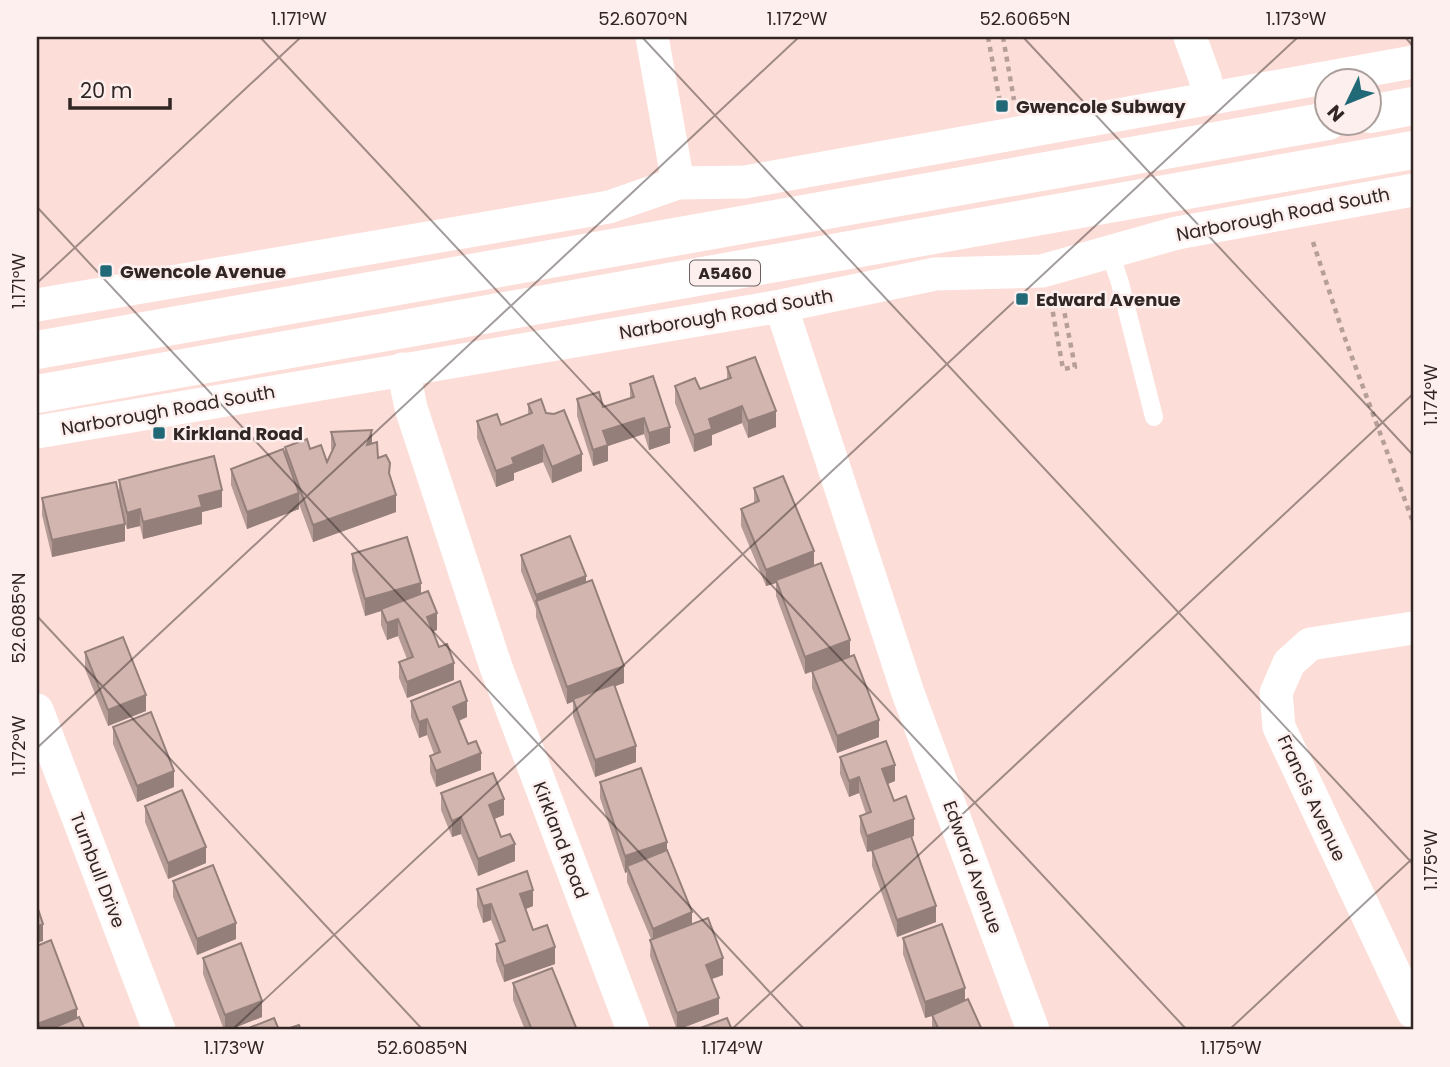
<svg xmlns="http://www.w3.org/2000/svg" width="1450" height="1067" viewBox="0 0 1450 1067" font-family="Poppins,sans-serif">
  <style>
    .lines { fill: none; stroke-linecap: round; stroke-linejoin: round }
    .path { stroke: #b69e99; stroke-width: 4.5; stroke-dasharray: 5 5; stroke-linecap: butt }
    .lane { stroke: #fff; stroke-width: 18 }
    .street { stroke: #fff; stroke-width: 33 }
    .primary { stroke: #fff; stroke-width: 38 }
    .wall { fill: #b59c96 }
    .shaded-wall { fill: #947f7a }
    .building { fill: #d3b5af; stroke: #947f7a; stroke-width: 2 }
    .ticks { fill: none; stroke: #312623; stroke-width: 2; stroke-opacity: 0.45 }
    .poi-dot { fill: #226977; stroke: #fcefed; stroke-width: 2.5 }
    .labels { text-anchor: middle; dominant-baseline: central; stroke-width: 5; stroke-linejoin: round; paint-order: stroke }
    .shield { fill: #fcefed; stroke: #6e6260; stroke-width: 2 }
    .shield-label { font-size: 16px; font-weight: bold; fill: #312623 }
    .poi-label { font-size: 18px; font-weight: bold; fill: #312623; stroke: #fcefed; text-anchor: start }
    .street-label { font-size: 18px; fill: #312623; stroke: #fcefed }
    .neatline { fill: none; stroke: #312623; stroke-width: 2.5 }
    .ticks-label { font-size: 18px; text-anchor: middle; fill: #312623 }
  </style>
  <rect width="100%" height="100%" fill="#fcddd7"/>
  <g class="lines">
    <g class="path">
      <polyline points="988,37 1000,102"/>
      <polyline points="1003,37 1014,100"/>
      <polyline points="1313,242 1343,333 1413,522"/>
      <polyline points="1051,302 1063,369 1075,367 1062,300"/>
    </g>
    <polyline class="lane" points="1110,253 1120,283 1154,417"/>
    <g class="street">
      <polyline points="652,37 678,183"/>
      <polyline points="1190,37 1205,78 1209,97"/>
      <polyline points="37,305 609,207 678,183 745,182 1413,62"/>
      <polyline points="781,306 908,693 1033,1030"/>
      <polyline points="403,369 411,408 496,667 633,1030"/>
      <polyline points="37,432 781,306 935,274 1042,271 1177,233 1413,190"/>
      <polyline points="1413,628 1310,644 1289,663 1276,693 1279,727 1413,1012"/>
      <polyline points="37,710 159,1030"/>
    </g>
    <g class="primary">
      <polyline points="1370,114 1413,106"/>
      <polyline points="37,350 1328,121"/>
      <polyline points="37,394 1413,150"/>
    </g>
  </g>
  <g class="wall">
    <polygon points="727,367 776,427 748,438 742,423 712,435 712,445 694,452 675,403 675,386 700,389 727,379"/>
    <polygon points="630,384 670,443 649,450 644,434 608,446 608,461 593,466 577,416 577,399 603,407 630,398"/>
    <polygon points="528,404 546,413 582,471 552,483 543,462 514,473 514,480 496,487 477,438 477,421 501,425 528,414"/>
    <polygon points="331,432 372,443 378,458 390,476 396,512 313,542 299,504 299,509 247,529 231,485 231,469 285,454 285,447 327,462 332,452 331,448"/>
    <polygon points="119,480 222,507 202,512 202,524 143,539 140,526 127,529 124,520 125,541 52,557 42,515 42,498 119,492"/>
    <polygon points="754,488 814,565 850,657 879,737 837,753 812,688 812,671 841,660 805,674 776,596 776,583 766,586 741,526 741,509 754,504"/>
    <polygon points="352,554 421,593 437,630 433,631 454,680 407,698 399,678 399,662 407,659 398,636 387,640 381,625 381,611 365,616 352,570"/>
    <polygon points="521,555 586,583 624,683 614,686 636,762 595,777 573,716 573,701 567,704 536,617 536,609 521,571"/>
    <polygon points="85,652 146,711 108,726 85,669"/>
    <polygon points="411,701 467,717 459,721 468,744 481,770 436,787 430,772 430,756 434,754 427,735 419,738 411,717"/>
    <polygon points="113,727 174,787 137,802 113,744"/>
    <polygon points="840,757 895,781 888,784 894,801 914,836 911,837 936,922 897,937 872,866 872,851 867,852 860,832 860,816 866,814 859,793 849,797 840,774"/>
    <polygon points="600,782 667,850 692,924 723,975 712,979 719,1014 677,1030 650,956 651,939 627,882 627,872 625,873 600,798"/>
    <polygon points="441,793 504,815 494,819 501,837 515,861 478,876 461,834 452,837 441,810"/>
    <polygon points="145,806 206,863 168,879 145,822"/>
    <polygon points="173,881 236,939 197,955 173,897"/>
    <polygon points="477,889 533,906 526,909 533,930 555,964 504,982 496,961 496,944 500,943 491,920 483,923 477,906"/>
    <polygon points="903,938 965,1001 982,1030 932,1030 932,1016 925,1018 903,954"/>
    <polygon points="203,958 262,1017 229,1030 224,1030 203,974"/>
    <polygon points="513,983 577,1030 525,1030 513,1000"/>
  </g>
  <g class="shaded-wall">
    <polygon points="742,406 742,423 712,435 712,445 694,452 694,435 709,419"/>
    <polygon points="776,411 776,427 748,438 748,421"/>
    <polygon points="644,418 644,434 608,446 608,461 593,466 593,450 603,431"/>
    <polygon points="670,427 670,443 649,450 649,433"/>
    <polygon points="372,430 372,447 367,445"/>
    <polygon points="543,445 543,462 514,473 514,480 496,487 496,471 512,458"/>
    <polygon points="582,454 582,471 552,483 552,467"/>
    <polygon points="222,490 222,507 202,512 202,524 143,539 143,522 199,496"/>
    <polygon points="299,493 299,509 247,529 247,512"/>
    <polygon points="396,495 396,512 313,542 313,525"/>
    <polygon points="140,509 140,526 127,529 127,513"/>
    <polygon points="125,524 125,541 52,557 52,540"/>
    <polygon points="814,551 814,567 776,580 776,583 766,586 766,570"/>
    <polygon points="586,576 586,593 536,603 536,595"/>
    <polygon points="421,583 421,599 381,609 381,611 365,616 365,599"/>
    <polygon points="437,613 437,630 427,634 427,617"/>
    <polygon points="398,619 398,636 387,640 387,623"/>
    <polygon points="850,640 850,657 805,674 805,657"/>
    <polygon points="454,663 454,680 407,698 407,682"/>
    <polygon points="624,666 624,683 567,704 567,687"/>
    <polygon points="146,695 146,711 108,726 108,710"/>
    <polygon points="467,701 467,717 453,723 453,707"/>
    <polygon points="427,719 427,735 419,738 419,722"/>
    <polygon points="879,720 879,737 837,753 837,736"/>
    <polygon points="636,746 636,762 595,777 595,760"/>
    <polygon points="481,753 481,770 436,787 436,771"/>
    <polygon points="895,765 895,781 882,786 882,769"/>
    <polygon points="174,771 174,787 137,802 137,786"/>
    <polygon points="859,777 859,793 849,797 849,781"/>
    <polygon points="504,799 504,815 489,821 489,805"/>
    <polygon points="461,817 461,834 452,837 452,821"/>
    <polygon points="914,819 914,836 867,852 867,836"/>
    <polygon points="667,842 667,859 627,866 627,872 625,873 625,856"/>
    <polygon points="515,844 515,861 478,876 478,859"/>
    <polygon points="206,847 206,863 168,879 168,863"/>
    <polygon points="533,890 533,906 520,911 520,894"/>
    <polygon points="491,904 491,920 483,923 483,906"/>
    <polygon points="936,906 936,922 897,937 897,920"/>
    <polygon points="692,912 692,929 653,945 653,929"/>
    <polygon points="236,923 236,939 197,955 197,939"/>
    <polygon points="43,924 43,941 37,943 37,927"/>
    <polygon points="555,947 555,964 504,982 504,966"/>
    <polygon points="723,958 723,975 706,981 706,965"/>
    <polygon points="965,988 965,1005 925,1018 925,1002"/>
    <polygon points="719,998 719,1014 677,1030 677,1013"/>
    <polygon points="262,1001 262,1017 229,1030 225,1030 225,1015"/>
    <polygon points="77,1009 77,1026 64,1030 37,1030 37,1024"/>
  </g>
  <g class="building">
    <polygon points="755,357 776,411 748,421 742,406 709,419 712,429 694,435 675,386 695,378 700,389 731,378 727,367"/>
    <polygon points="653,376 670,427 649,433 644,418 603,431 608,445 593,450 577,399 599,392 603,407 634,397 630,384"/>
    <polygon points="541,399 546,413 554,414 564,410 582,454 552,467 543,445 512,458 514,464 496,471 477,421 497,414 501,425 532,413 528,404"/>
    <polygon points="372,430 367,445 377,442 378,458 386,455 390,463 389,473 396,495 313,525 285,447 307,439 310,449 321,445 327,462 335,445 331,432"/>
    <polygon points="283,449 299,493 247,512 231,469"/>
    <polygon points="214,456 222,490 199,496 202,507 143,522 140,509 127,513 119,480"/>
    <polygon points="783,476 814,551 766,570 741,509 759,501 754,488"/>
    <polygon points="116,482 125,524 52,540 42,498"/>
    <polygon points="570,536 586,576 536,595 521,555"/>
    <polygon points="407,537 421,583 365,599 352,554"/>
    <polygon points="821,563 850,640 805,657 776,580"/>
    <polygon points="592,580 624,666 567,687 536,601"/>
    <polygon points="428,591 437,613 427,617 439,647 447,644 454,663 407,682 399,662 413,657 398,619 387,623 381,609"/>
    <polygon points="123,637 146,695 108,710 85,652"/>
    <polygon points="854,655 879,720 837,736 812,671"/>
    <polygon points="460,681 467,701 453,707 468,744 476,741 481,753 436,771 430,756 440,752 427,719 419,722 411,701"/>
    <polygon points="614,684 636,746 595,760 573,699"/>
    <polygon points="151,712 174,771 137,786 113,727"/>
    <polygon points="886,741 895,765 882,769 894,801 906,796 914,819 867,836 860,816 871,812 859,777 849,781 840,757"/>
    <polygon points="641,768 667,842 625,856 600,782"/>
    <polygon points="493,773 504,799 489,805 501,837 510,834 515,844 478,859 461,817 452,821 441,793"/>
    <polygon points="182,790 206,847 168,863 145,806"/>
    <polygon points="911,836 936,906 897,920 872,850"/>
    <polygon points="667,850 692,912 653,929 627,866"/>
    <polygon points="213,865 236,923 197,939 173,881"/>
    <polygon points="527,871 533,890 520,894 533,930 547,925 555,947 504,966 496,944 505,941 491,904 483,906 477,889"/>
    <polygon points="37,906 43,924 37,927"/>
    <polygon points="708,918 723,958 706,965 719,998 677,1013 650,940"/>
    <polygon points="942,924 965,988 925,1002 903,938"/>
    <polygon points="51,940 77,1009 37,1024 37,946"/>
    <polygon points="241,943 262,1001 225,1015 203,958"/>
    <polygon points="552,968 577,1030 532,1030 513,983"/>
    <polygon points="968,999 982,1030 939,1030 932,1015"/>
    <polygon points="79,1017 85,1030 48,1030"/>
    <polygon points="274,1018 279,1030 244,1030"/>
    <polygon points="727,1018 732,1030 695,1030"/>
    <polygon points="299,1025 301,1030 284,1030"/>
  </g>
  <path class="ticks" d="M 260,37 L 1187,1030M 642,37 L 1413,864M 1023,37 L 1413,455M 1405,37 L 1413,46M 37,207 L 805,1030M 37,283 L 301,37M 37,616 L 423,1030M 37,748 L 799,37M 37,1025 L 42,1030M 232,1030 L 1298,37M 731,1030 L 1413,394M 1229,1030 L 1413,858"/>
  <g class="poi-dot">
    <rect x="995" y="99" width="14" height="14" rx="3.5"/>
    <rect x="99" y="264" width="14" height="14" rx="3.5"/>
    <rect x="1015" y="292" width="14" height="14" rx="3.5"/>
    <rect x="152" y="426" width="14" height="14" rx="3.5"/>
  </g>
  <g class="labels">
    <rect class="shield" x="690" y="260.5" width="70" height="25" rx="5"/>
    <g class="shield-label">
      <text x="725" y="273">A5460</text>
    </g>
    <g class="poi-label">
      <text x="1016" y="106">Gwencole Subway</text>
      <text x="120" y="271">Gwencole Avenue</text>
      <text x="1036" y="299">Edward Avenue</text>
      <text x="173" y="433">Kirkland Road</text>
    </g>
    <g class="street-label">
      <text transform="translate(1283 214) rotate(-11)">Narborough Road South</text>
      <text transform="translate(726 314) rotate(-10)">Narborough Road South</text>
      <text transform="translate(168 410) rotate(-10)">Narborough Road South</text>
      <text transform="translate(1312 798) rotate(65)">Francis Avenue</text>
      <text transform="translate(561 840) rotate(69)">Kirkland Road</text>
      <text transform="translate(973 867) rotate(70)">Edward Avenue</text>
      <text transform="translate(98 870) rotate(69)">Turnbull Drive</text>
    </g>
  </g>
  <rect width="1450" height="1067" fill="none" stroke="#fcefed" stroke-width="77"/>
  <g transform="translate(1348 102) rotate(227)"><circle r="33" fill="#fcefed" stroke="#ab9f9c" stroke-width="2"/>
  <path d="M0-5L12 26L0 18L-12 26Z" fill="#226977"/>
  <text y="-10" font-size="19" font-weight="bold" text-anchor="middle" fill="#312623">N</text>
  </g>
  <path d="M70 98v10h100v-10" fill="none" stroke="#312623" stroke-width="3.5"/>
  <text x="80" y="98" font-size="21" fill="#312623" stroke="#fcefed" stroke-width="5" paint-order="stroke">20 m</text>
  <rect x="38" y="38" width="1374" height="990" class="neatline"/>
  <g class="ticks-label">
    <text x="299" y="25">1.171°W</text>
    <text x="643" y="25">52.6070°N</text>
    <text x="797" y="25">1.172°W</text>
    <text x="1025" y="25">52.6065°N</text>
    <text x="1296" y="25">1.173°W</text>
    <text transform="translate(19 281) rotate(-90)" y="6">1.171°W</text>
    <text transform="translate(1431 395) rotate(-90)" y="6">1.174°W</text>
    <text transform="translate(19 618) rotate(-90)" y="6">52.6085°N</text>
    <text transform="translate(19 746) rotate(-90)" y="6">1.172°W</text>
    <text transform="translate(1431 860) rotate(-90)" y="6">1.175°W</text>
    <text x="234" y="1054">1.173°W</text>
    <text x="422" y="1054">52.6085°N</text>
    <text x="732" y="1054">1.174°W</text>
    <text x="1231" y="1054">1.175°W</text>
  </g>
</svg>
